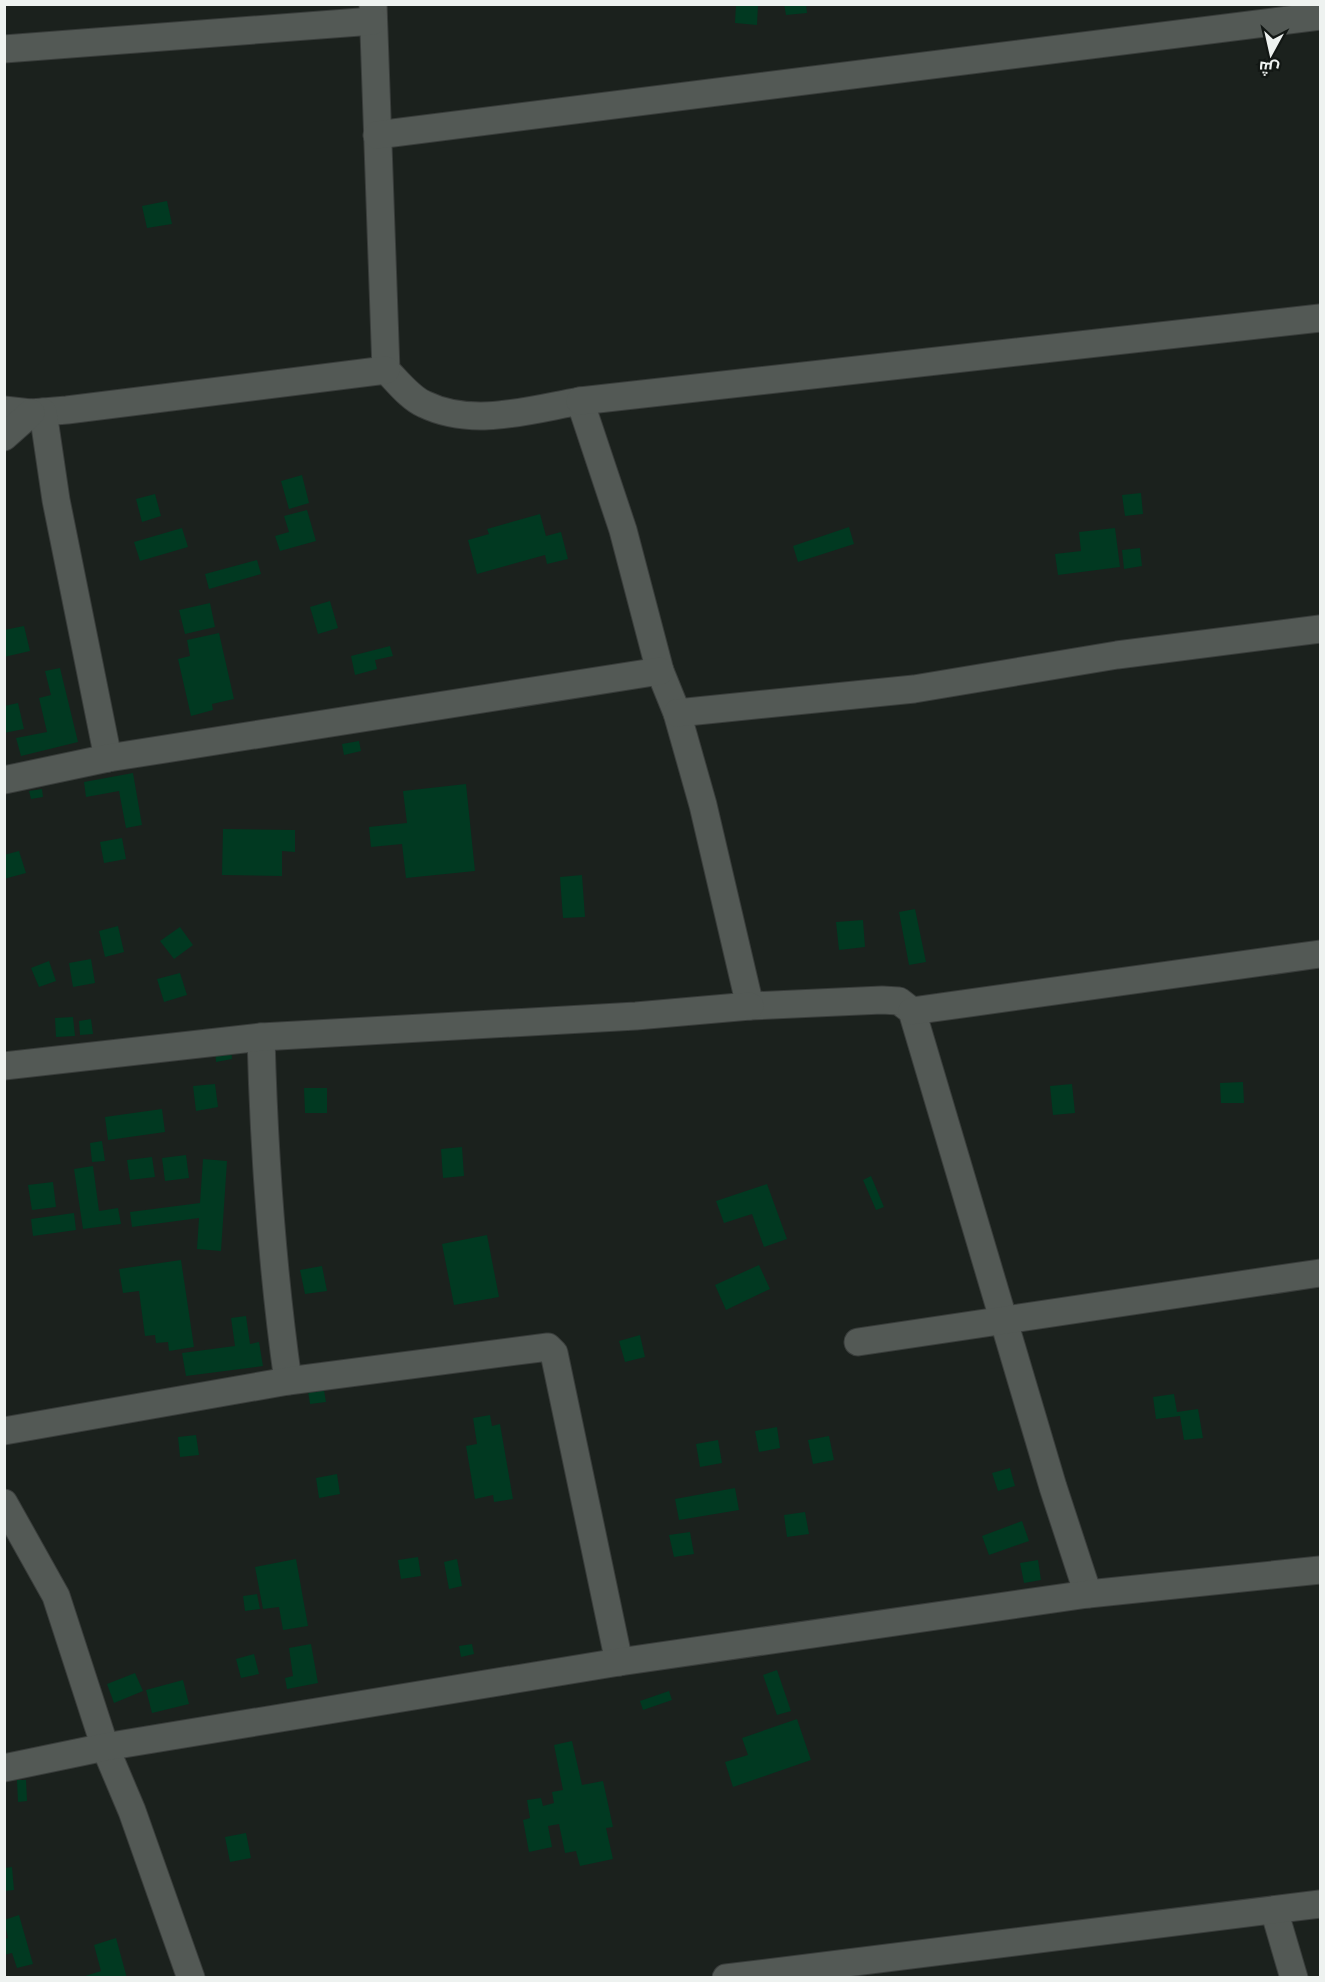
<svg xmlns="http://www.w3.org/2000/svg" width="1325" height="1982" viewBox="0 0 1325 1982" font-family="'Roboto Condensed',Cairo,sans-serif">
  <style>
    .building { fill: #013921 }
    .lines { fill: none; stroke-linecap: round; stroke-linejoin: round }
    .street-casing { stroke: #393d3b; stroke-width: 29 }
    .street { stroke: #535955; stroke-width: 27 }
  </style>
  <rect width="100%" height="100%" fill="#1b211d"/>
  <g class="building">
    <polygon points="736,4 758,4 757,25 735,23"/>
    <polygon points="784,4 806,4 807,13 786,15"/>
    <polygon points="167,201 172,224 147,228 142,206"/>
    <polygon points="302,475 309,503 289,509 281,481"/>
    <polygon points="1141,493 1143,514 1125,516 1122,495"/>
    <polygon points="155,494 161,516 142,522 136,499"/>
    <polygon points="307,510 316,541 280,551 275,536 289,532 284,516"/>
    <polygon points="540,514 546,536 561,532 568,559 547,564 545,555 477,574 468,540 489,534 487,529"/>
    <polygon points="849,527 854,544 798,562 793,546"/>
    <polygon points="182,528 188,547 140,561 134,542"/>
    <polygon points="1115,528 1120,567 1058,575 1055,554 1081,551 1079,532"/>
    <polygon points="1140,548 1142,566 1124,569 1122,550"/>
    <polygon points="257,560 261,574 209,589 205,574"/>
    <polygon points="330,601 338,628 318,634 310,607"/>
    <polygon points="210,603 215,627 185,634 179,610"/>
    <polygon points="24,626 30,651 4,657 4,630"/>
    <polygon points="219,633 234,699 212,704 213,710 191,716 178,659 190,656 187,640"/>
    <polygon points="390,646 393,656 375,660 377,669 355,675 351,656"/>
    <polygon points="60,668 78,742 21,756 16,738 47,732 39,698 51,695 45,671"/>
    <polygon points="18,703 24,729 4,733 4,706"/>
    <polygon points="359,741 361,751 344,755 342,744"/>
    <polygon points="133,773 142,825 126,828 119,791 86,797 84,782"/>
    <polygon points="466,784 475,871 406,878 402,844 371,847 369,827 407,823 403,791"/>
    <polygon points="42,789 43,797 31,799 29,791"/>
    <polygon points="223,829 295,830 295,852 282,851 282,876 222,875"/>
    <polygon points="122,838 126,859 104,863 100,842"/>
    <polygon points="19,851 26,873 4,879 4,855"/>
    <polygon points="582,875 585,917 563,918 560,877"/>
    <polygon points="915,909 926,962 909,965 899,912"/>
    <polygon points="863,920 865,947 839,950 836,922"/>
    <polygon points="118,926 124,952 105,957 99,931"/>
    <polygon points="180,927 193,945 174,959 160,941"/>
    <polygon points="91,959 95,983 73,987 69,963"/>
    <polygon points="49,961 56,981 39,987 31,968"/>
    <polygon points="180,973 187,995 164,1002 157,979"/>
    <polygon points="73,1017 75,1036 56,1037 55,1018"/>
    <polygon points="91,1019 93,1034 80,1035 79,1021"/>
    <polygon points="231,1046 232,1059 216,1062 215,1048"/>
    <polygon points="1243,1082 1244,1103 1221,1103 1220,1083"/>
    <polygon points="215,1084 218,1107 196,1111 193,1086"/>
    <polygon points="1072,1084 1075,1113 1053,1115 1050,1086"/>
    <polygon points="304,1088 327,1088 327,1113 305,1113"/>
    <polygon points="162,1109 165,1132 108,1140 105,1117"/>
    <polygon points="102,1141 105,1161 92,1162 90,1143"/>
    <polygon points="462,1147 464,1176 443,1178 441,1149"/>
    <polygon points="186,1155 189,1178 165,1181 162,1158"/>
    <polygon points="152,1157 155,1177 130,1180 127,1160"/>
    <polygon points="203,1159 227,1161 221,1251 197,1249 199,1218 132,1227 130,1212 200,1203"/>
    <polygon points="93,1166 99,1211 118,1208 121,1224 83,1229 74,1169"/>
    <polygon points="871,1176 884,1207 876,1210 863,1180"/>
    <polygon points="53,1182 56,1207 32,1210 28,1185"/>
    <polygon points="767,1184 787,1239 764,1247 752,1214 724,1223 716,1201"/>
    <polygon points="74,1213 76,1230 33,1236 31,1219"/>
    <polygon points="487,1235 499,1297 454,1305 442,1244"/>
    <polygon points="181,1260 194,1347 169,1351 168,1342 156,1343 155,1335 145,1336 139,1291 123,1293 119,1269"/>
    <polygon points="759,1265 770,1289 726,1310 715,1285"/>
    <polygon points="322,1266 327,1291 305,1294 300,1270"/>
    <polygon points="246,1316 250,1344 259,1342 263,1366 186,1376 182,1353 235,1346 231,1318"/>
    <polygon points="640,1335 645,1357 625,1362 619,1341"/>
    <polygon points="324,1390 326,1402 310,1404 308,1391"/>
    <polygon points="1174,1394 1177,1412 1198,1409 1203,1438 1184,1440 1180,1416 1156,1419 1153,1397"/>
    <polygon points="490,1415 492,1426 500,1424 513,1499 494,1502 493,1495 475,1499 466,1446 477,1444 473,1418"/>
    <polygon points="777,1427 780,1448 759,1452 755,1431"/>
    <polygon points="196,1435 199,1455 180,1457 178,1437"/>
    <polygon points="829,1436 834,1460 813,1464 808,1440"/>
    <polygon points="718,1440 722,1463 700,1467 696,1444"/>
    <polygon points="1010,1468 1015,1486 998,1491 992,1473"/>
    <polygon points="337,1474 340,1494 319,1498 316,1478"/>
    <polygon points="735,1488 739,1510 679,1520 675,1499"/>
    <polygon points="805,1512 809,1534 787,1537 784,1515"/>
    <polygon points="1022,1521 1029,1541 989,1555 982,1536"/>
    <polygon points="690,1532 694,1554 674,1557 669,1535"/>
    <polygon points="418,1557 421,1576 401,1579 398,1560"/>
    <polygon points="296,1559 308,1626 283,1630 279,1607 263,1609 255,1567"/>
    <polygon points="457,1559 462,1586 449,1589 444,1562"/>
    <polygon points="1038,1560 1041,1580 1024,1583 1020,1563"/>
    <polygon points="257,1594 260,1609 245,1611 243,1596"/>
    <polygon points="311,1644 318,1683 287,1689 285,1678 293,1676 289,1648"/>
    <polygon points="472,1644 474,1654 461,1657 459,1646"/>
    <polygon points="254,1654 259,1674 241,1678 236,1659"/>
    <polygon points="777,1670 791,1711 777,1715 763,1675"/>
    <polygon points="135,1673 143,1691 114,1703 107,1684"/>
    <polygon points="183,1680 189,1704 152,1713 146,1690"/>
    <polygon points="669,1691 672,1700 643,1710 640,1701"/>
    <polygon points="797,1719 811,1760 733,1787 725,1762 748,1755 742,1738"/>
    <polygon points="572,1741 582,1785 603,1781 613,1827 606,1828 613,1859 580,1866 576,1851 565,1853 559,1824 548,1826 552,1847 529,1852 523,1820 530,1818 527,1800 541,1798 543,1806 554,1803 552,1792 563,1790 554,1745"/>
    <polygon points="17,1780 26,1780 27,1801 18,1802"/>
    <polygon points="246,1833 251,1858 230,1862 225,1837"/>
    <polygon points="12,1867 14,1890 5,1891 5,1868"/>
    <polygon points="19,1915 33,1964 17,1968 12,1953 4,1955 4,1939 8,1938 4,1920"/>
    <polygon points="116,1938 127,1978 79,1978 101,1971 94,1945"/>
  </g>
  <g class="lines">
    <defs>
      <g id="street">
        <path d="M 373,4 L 386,370 C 397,381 410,398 424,404 C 473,428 529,410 580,401 L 623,530 L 660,671 L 677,713 L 703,805 L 750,1006 L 882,1000 L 899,1001 L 912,1011 L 1053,1487 L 1088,1594"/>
        <polyline points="4,49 373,21"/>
        <polyline points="377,135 1320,16"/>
        <polyline points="580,401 1320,318"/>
        <polyline points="4,410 31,413 67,410 386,370"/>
        <polyline points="43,412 56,500 108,758"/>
        <polyline points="4,437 31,413"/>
        <polyline points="677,713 914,689 1117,655 1320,629"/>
        <polyline points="4,780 108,758 660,671"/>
        <polyline points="912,1011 1320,954"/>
        <path d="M 261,1037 C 264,1152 272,1267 288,1381"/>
        <polyline points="4,1066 261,1037 636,1016 750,1006"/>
        <polyline points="858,1342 1320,1273"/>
        <polyline points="4,1431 288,1381 548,1347 554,1353 619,1662"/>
        <polyline points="4,1503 56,1596 105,1747 132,1811 191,1978"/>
        <polyline points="4,1768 105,1747 619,1662 1088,1594 1320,1570"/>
        <polyline points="1274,1910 1294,1978"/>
        <polyline points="726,1978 1320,1904"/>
      </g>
    </defs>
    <use href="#street" class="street-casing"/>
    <use href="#street" class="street"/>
  </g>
  <rect width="1325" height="1982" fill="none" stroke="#eef2f0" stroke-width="12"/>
  <g transform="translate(1271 54) rotate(188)" stroke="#121714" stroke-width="4.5" paint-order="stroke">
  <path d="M0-4.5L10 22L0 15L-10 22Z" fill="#eef2f0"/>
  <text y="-9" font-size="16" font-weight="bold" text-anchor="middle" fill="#eef2f0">ش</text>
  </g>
</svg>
